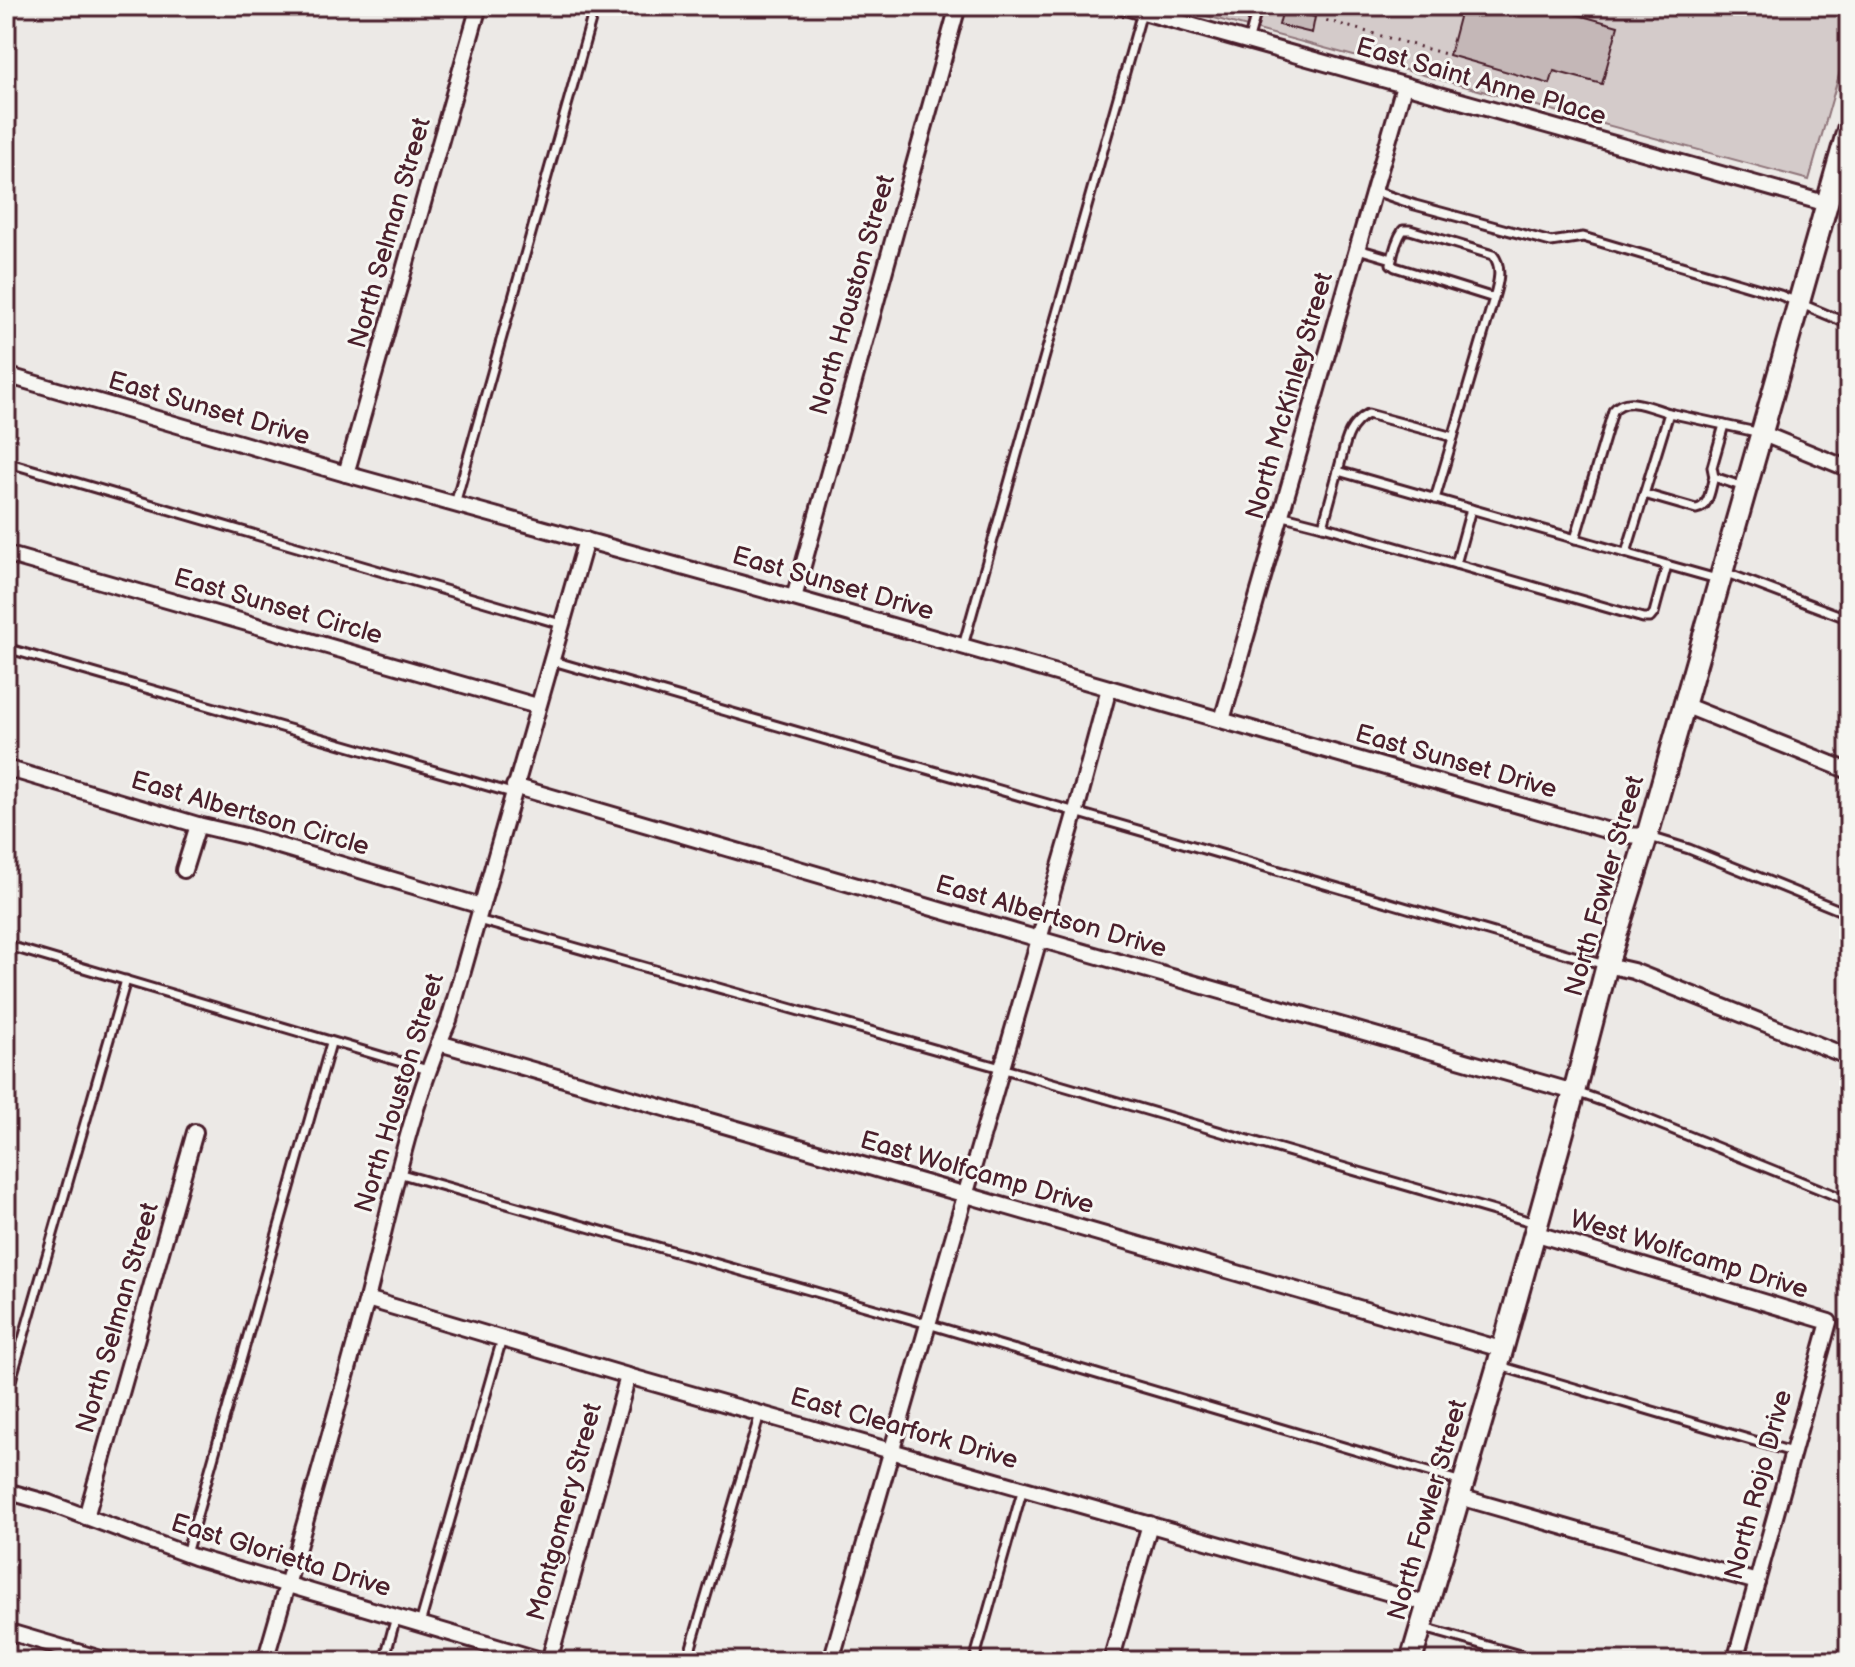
<svg xmlns="http://www.w3.org/2000/svg" width="1855" height="1667" viewBox="0 0 1855 1667" font-family="'Balsamiq Sans',sans-serif">
  <style>
    .green { fill: #d4cbca; stroke: #8f757a; stroke-width: 2 }
    .building { fill: #c4b7b7; stroke: #4a1f2b; stroke-width: 2 }
    .lines { fill: none; stroke-linecap: round; stroke-linejoin: round }
    .lane-casing { stroke: #4a1f2b; stroke-width: 13 }
    .street-casing { stroke: #4a1f2b; stroke-width: 20 }
    .secondary-casing { stroke: #4a1f2b; stroke-width: 26 }
    .path { stroke: #4a1f2b; stroke-width: 3; stroke-dasharray: 2 6; stroke-linecap: butt }
    .lane { stroke: #f6f6f2; stroke-width: 7 }
    .street { stroke: #f6f6f2; stroke-width: 14 }
    .secondary { stroke: #f6f6f2; stroke-width: 20 }
    .labels { text-anchor: middle; dominant-baseline: central; stroke-width: 6; stroke-linejoin: round; paint-order: stroke }
    .street-label { font-size: 26px; fill: #4a1f2b; stroke: #f6f6f2 }
  </style>
  <rect width="100%" height="100%" fill="#ece9e6"/>
  <filter id="ink" filterUnits="userSpaceOnUse"><feTurbulence type="fractalNoise" baseFrequency=".0125" numOctaves="2"/><feDisplacementMap in="SourceGraphic" scale="16" xChannelSelector="R" yChannelSelector="G"/><feConvolveMatrix kernelMatrix="1 2 1 2 8 2 1 2 1" color-interpolation-filters="sRGB"/></filter>
  <g filter="url(#ink)">
    <polygon class="green" points="1170,6 1849,6 1849,40 1809,180"/>
    <g class="building">
      <polygon points="1462,6 1546,6 1618,26 1602,84 1554,71 1550,84 1449,55"/>
      <polygon points="1283,9 1315,17 1312,33 1279,25"/>
    </g>
    <g class="lines">
      <defs>
        <g id="lane">
          <polyline points="1248,42 1258,6"/>
          <polyline points="1375,191 1415,205 1551,242 1583,237 1780,295 1849,324"/>
          <polyline points="1358,249 1392,259"/>
          <polyline points="1669,413 1761,433"/>
          <polyline points="6,462 561,624"/>
          <path d="M 1338,471 C 1345,448 1345,426 1368,414 L 1453,437"/>
          <polyline points="1714,477 1712,467 1724,425"/>
          <path d="M 1644,494 L 1696,509 C 1710,507 1710,488 1714,477 L 1744,487"/>
          <path d="M 1435,499 L 1494,298 C 1498,284 1503,267 1493,255 L 1410,230 L 1403,230 C 1397,239 1393,253 1391,264 L 1395,267 L 1494,298"/>
          <polyline points="455,504 595,6"/>
          <polyline points="1280,515 1323,526"/>
          <path d="M 1575,539 L 1613,411 C 1627,394 1651,408 1669,413 L 1626,553"/>
          <polyline points="1456,564 1471,509"/>
          <polyline points="1667,565 1654,613 1650,618 1643,618 1323,526 1338,471 1667,565 1717,579"/>
          <polyline points="1724,572 1849,619"/>
          <polyline points="963,646 1142,12"/>
          <polyline points="6,648 512,793"/>
          <polyline points="553,661 1605,965"/>
          <polyline points="1650,837 1689,849 1849,914"/>
          <polyline points="478,920 1001,1068 1535,1223"/>
          <polyline points="6,945 428,1070"/>
          <polyline points="1576,1092 1610,1104 1849,1201"/>
          <polyline points="398,1173 928,1324 1462,1482"/>
          <polyline points="1500,1366 1792,1452"/>
          <polyline points="6,1398 126,980"/>
          <polyline points="186,1554 331,1043"/>
          <polyline points="420,1624 502,1339"/>
          <polyline points="1424,1628 1541,1661"/>
          <polyline points="384,1661 396,1617"/>
          <polyline points="687,1661 760,1414"/>
          <polyline points="974,1661 1023,1488"/>
        </g>
        <g id="street">
          <polyline points="1122,6 1828,204"/>
          <polyline points="1834,183 1849,189"/>
          <polyline points="6,375 346,474 794,598 1623,835 1647,836"/>
          <polyline points="1761,433 1849,469"/>
          <polyline points="346,474 479,6"/>
          <polyline points="6,554 537,706"/>
          <polyline points="794,598 958,6"/>
          <polyline points="1684,705 1849,771"/>
          <polyline points="1222,720 1404,86"/>
          <polyline points="6,768 198,825 245,836 481,906"/>
          <polyline points="514,786 1039,939 1574,1092"/>
          <polyline points="184,870 198,825"/>
          <polyline points="1607,965 1633,971 1849,1057"/>
          <polyline points="439,1043 1501,1349"/>
          <polyline points="1534,1233 1829,1322 1735,1661"/>
          <polyline points="367,1299 628,1376 1428,1604"/>
          <polyline points="6,1491 49,1503 194,1557 544,1661"/>
          <polyline points="1460,1497 1757,1582"/>
          <polyline points="86,1517 195,1132"/>
          <polyline points="6,1631 108,1661"/>
          <path d="M 265,1661 C 300,1541 335,1420 367,1299 C 391,1205 409,1109 449,1020 L 586,540"/>
          <polyline points="549,1661 628,1376"/>
          <polyline points="831,1661 1076,811 1109,688"/>
          <polyline points="1111,1661 1150,1524"/>
        </g>
        <polyline id="secondary" points="1411,1661 1498,1365 1574,1092 1607,965 1647,836 1849,126"/>
      </defs>
      <use href="#lane" class="lane-casing"/>
      <use href="#street" class="street-casing"/>
      <use href="#secondary" class="secondary-casing"/>
      <g class="path">
        <polyline points="1315,6 1328,9"/>
        <polyline points="1329,6 1325,20 1449,55"/>
        <polyline points="1764,14 1767,6"/>
      </g>
      <use href="#lane" class="lane"/>
      <use href="#street" class="street"/>
      <use href="#secondary" class="secondary"/>
    </g>
  </g>
  <g class="labels">
    <g class="street-label">
      <text transform="translate(1481 82) rotate(16)">East Saint Anne Place</text>
      <text transform="translate(390 233) rotate(-74)">North Selman Street</text>
      <text transform="translate(853 295) rotate(-74)">North Houston Street</text>
      <text transform="translate(1290 396) rotate(-74)">North McKinley Street</text>
      <text transform="translate(209 409) rotate(16)">East Sunset Drive</text>
      <text transform="translate(833 584) rotate(16)">East Sunset Drive</text>
      <text transform="translate(278 607) rotate(16)">East Sunset Circle</text>
      <text transform="translate(1456 762) rotate(16)">East Sunset Drive</text>
      <text transform="translate(250 814) rotate(16)">East Albertson Circle</text>
      <text transform="translate(1605 886) rotate(-74)">North Fowler Street</text>
      <text transform="translate(1051 917) rotate(16)">East Albertson Drive</text>
      <text transform="translate(400 1093) rotate(-73)">North Houston Street</text>
      <text transform="translate(977 1173) rotate(16)">East Wolfcamp Drive</text>
      <text transform="translate(1689 1255) rotate(17)">West Wolfcamp Drive</text>
      <text transform="translate(118 1318) rotate(-74)">North Selman Street</text>
      <text transform="translate(904 1429) rotate(16)">East Clearfork Drive</text>
      <text transform="translate(1759 1485) rotate(-75)">North Rojo Drive</text>
      <text transform="translate(1428 1510) rotate(-74)">North Fowler Street</text>
      <text transform="translate(565 1512) rotate(-75)">Montgomery Street</text>
      <text transform="translate(281 1556) rotate(17)">East Glorietta Drive</text>
    </g>
  </g>
  <rect width="1855" height="1667" fill="none" stroke="#f6f6f2" stroke-width="32"/>
  <rect x="16" y="16" width="1823" height="1635" fill="none" stroke="#4a1f2b" stroke-width="3" filter="url(#ink)"/>
</svg>
